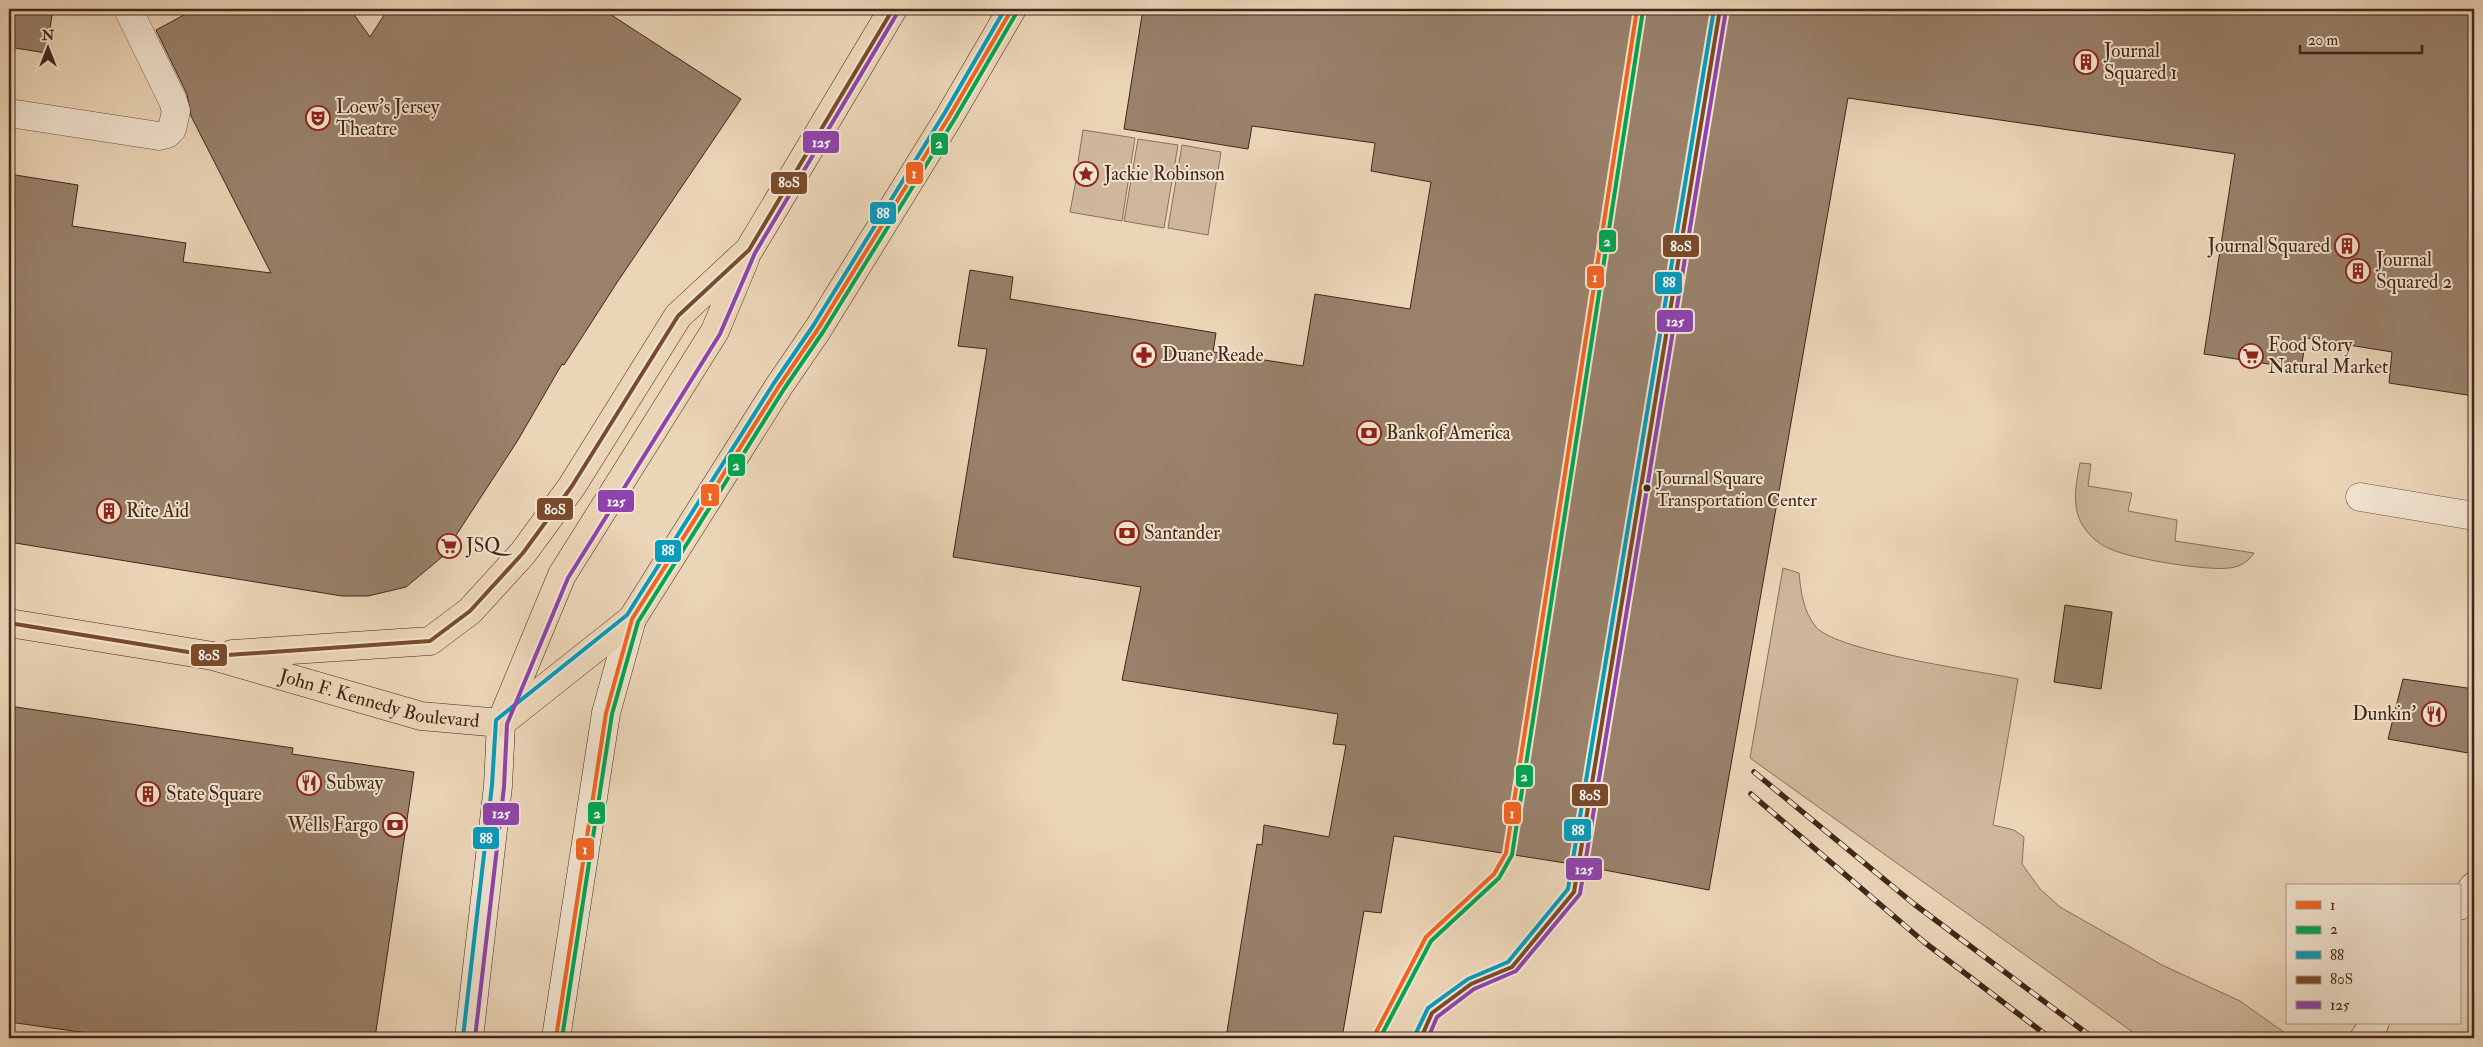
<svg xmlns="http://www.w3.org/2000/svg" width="2483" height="1047" viewBox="0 0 2483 1047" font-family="'IM FELL Double Pica',serif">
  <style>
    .green { fill: #ceb79c; stroke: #876f5a }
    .building { fill: #99816b; stroke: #402719 }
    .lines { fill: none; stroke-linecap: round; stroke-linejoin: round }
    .street-casing { stroke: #6b5240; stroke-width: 29 }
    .secondary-casing { stroke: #402719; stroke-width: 29 }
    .primary-casing { stroke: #402719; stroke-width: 29 }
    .street { stroke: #f2e4d0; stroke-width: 28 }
    .secondary { stroke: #f2e4d0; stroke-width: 28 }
    .primary { stroke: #ebd5b7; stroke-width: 28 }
    .rail-casing { stroke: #402719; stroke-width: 5.5 }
    .rail { stroke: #f2e4d0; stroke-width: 4; stroke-dasharray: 11; stroke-linecap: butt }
    .bus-1-casing { stroke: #f2e4d0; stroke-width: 8 }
    .bus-2-casing { stroke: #f2e4d0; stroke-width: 8 }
    .bus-3-casing { stroke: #f2e4d0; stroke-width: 8 }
    .bus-4-casing { stroke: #f2e4d0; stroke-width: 8 }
    .bus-5-casing { stroke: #f2e4d0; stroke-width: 8 }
    .bus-1 { stroke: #f26522; stroke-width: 4 }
    .bus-2 { stroke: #00a651; stroke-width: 4 }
    .bus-3 { stroke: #069cbc; stroke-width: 4 }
    .bus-4 { stroke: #7a4b2a; stroke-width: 4 }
    .bus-5 { stroke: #8e44ad; stroke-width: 4 }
    .bus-dot { fill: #402719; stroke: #f2e4d0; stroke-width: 2 }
    .labels { text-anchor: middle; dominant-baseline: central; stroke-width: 4; stroke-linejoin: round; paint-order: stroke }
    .bus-label { font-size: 18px; fill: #402719; stroke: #f2e4d0; text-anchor: start }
    .poi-label { font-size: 19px; fill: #402719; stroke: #f2e4d0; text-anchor: start }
    .street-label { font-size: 19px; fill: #402719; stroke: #f2e4d0 }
    .line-badge { stroke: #f2e4d0; stroke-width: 2 }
    .badge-label { font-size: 14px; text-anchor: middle; font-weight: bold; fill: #fff }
  </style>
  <rect width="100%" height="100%" fill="#ebd5b7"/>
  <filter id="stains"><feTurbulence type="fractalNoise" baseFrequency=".004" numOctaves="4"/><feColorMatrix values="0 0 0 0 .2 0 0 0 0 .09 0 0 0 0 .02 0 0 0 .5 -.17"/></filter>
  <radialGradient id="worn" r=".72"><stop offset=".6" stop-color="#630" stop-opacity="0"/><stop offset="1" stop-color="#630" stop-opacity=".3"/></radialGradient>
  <g class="green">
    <polygon points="1083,130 1135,138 1122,221 1070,212 1076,180 1092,183 1095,165 1078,162"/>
    <polygon points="1138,139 1178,145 1164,228 1124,221"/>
    <polygon points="1182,145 1221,152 1208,235 1168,228"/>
    <path d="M 2080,463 L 2091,464 L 2088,486 L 2132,493 L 2128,511 L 2177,520 L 2175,541 L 2254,553 C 2248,562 2240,567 2229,568 C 2208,571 2133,559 2113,550 C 2101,546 2090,537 2083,526 C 2071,507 2076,484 2080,463 Z"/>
    <path d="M 1783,568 L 1799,573 C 1801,592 1803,611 1816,627 C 1838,652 1979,671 2018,679 L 1993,825 L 2014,830 L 2024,837 L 2022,864 L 2040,889 L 2060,907 L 2162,965 L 2240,1001 L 2292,1038 L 2141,1038 L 1750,758 Z"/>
  </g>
  <g class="building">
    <polygon points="9,9 53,9 46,53 9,47"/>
    <polygon points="195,9 350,9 370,37 388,9 602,9 741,99 618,281 564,365 562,364 518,440 442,557 406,587 368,596 342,596 9,542 9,174 78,185 72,226 186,243 183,262 271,273 191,116 187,94 156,30"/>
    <polygon points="1143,9 2474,9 2474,396 2389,383 2392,352 2306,338 2301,369 2204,354 2235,154 1848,98 1709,890 1578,865 1394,836 1381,913 1364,911 1342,1038 1226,1038 1257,844 1262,845 1264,825 1329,837 1346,745 1333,744 1338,714 1122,680 1141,587 953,557 987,349 958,346 970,270 1013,277 1010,299 1216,333 1213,352 1303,366 1315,294 1410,309 1431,182 1371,171 1375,143 1252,126 1248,149 1124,129"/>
    <polygon points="2065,605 2112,612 2101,689 2054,682"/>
    <polygon points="2403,679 2474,689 2474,754 2388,739"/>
    <polygon points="9,706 293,748 292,754 414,772 375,1038 123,1038 9,1022"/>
  </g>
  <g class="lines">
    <defs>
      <g id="street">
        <polyline points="9,113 159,136 167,134 172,129 176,111 173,101 128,9"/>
        <polyline points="2360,497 2474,516"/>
      </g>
      <g id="secondary">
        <polyline points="2459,906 2474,886"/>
        <polyline points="469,1038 498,786 501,723"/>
        <polyline points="556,1038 606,713 632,619"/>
        <polyline points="2364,1038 2375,1023"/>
      </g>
      <g id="primary">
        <path id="s1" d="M 9,623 L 213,656 L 421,716 L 501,723 L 632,619 L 779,386 L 818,329 L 949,117 L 1012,9"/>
        <polyline points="232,654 430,641 470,611 523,553 572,486 678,316 749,250 893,9"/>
        <polyline points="501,722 562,575 715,331 745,259"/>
      </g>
    </defs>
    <use href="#street" class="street-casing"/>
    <use href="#secondary" class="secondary-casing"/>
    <use href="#primary" class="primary-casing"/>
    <use href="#street" class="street"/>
    <use href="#secondary" class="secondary"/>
    <use href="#primary" class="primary"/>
    <defs>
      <g id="rail">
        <polyline points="1754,772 1914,904 2093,1038"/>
        <polyline points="1751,794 1924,942 2050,1038"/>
      </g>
    </defs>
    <use href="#rail" class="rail-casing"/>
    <use href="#rail" class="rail"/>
    <defs>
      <g id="bus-1">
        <polyline points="556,1038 606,713 632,619 779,386 818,329 949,117 1012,9"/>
        <polyline points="1373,1038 1426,937 1494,874 1506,853 1637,9"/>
      </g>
      <g id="bus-2">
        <polyline points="562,1038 612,714 638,622 784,389 823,332 954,120 1017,12"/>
        <polyline points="1380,1038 1431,941 1499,878 1512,855 1643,10"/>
      </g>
      <g id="bus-3">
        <polyline points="1415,1035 1428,1008 1468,979 1508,962 1568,889 1714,9"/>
        <polyline points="463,1037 492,785 496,720 627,615 774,383 813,326 944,114 1005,9"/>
      </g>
      <g id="bus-4">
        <polyline points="9,623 213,656 430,641 470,611 523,553 572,486 678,316 749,250 893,9"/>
        <polyline points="1421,1038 1432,1013 1471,984 1512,967 1574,892 1720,9"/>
      </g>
      <g id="bus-5">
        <polyline points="475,1038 504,787 507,724 568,578 720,334 755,253 898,12"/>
        <polyline points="1428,1038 1437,1017 1474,989 1516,971 1580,894 1726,10"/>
      </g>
    </defs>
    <use href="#bus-1" class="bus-1-casing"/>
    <use href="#bus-2" class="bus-2-casing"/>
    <use href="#bus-3" class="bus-3-casing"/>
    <use href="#bus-4" class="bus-4-casing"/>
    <use href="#bus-5" class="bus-5-casing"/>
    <use href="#bus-1" class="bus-1"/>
    <use href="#bus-2" class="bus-2"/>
    <use href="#bus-3" class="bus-3"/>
    <use href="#bus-4" class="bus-4"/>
    <use href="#bus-5" class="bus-5"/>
  </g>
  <defs>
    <symbol id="building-ring" viewBox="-11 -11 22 22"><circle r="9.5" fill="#f2e4d0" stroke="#8f2418" stroke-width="1.5"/><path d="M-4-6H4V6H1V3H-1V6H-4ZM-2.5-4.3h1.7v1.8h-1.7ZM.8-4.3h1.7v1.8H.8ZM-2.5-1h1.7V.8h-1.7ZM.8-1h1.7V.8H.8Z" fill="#8f2418"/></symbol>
    <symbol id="theatre-ring" viewBox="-11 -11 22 22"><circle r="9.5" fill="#f2e4d0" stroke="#8f2418" stroke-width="1.5"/><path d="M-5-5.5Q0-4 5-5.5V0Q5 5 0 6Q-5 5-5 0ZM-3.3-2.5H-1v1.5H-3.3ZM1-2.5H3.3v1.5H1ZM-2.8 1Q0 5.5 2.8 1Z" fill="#8f2418"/></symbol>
    <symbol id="sight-ring" viewBox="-11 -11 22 22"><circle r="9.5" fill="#f2e4d0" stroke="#8f2418" stroke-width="1.5"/><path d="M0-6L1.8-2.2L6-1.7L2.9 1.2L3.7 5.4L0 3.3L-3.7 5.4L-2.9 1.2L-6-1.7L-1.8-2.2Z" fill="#8f2418"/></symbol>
    <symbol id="pharmacy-ring" viewBox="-11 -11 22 22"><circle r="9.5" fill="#f2e4d0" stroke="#8f2418" stroke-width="1.5"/><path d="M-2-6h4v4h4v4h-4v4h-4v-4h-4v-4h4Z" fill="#8f2418"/></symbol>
    <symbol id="supermarket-ring" viewBox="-11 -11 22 22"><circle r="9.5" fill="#f2e4d0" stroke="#8f2418" stroke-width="1.5"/><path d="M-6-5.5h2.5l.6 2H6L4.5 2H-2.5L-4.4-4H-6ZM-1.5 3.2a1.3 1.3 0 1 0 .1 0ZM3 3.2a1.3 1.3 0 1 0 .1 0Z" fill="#8f2418"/></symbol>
    <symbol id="bank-ring" viewBox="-11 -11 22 22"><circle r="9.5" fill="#f2e4d0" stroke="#8f2418" stroke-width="1.5"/><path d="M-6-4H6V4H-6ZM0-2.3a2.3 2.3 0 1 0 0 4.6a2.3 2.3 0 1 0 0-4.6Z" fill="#8f2418"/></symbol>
    <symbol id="restaurant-ring" viewBox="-11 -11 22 22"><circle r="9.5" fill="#f2e4d0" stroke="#8f2418" stroke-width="1.5"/><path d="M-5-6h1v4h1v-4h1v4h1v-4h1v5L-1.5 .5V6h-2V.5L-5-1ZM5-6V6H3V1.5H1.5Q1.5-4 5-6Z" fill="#8f2418"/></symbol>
  </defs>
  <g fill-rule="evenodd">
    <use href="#building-ring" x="2072" y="48" width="28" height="28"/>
    <use href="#theatre-ring" x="304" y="104" width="28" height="28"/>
    <use href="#sight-ring" x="1072" y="160" width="28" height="28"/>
    <use href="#building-ring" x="2333" y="232" width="28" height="28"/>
    <use href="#building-ring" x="2344" y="257" width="28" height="28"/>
    <use href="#pharmacy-ring" x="1130" y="341" width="28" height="28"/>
    <use href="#supermarket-ring" x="2237" y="342" width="28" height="28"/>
    <use href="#bank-ring" x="1355" y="419" width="28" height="28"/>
    <use href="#building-ring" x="95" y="497" width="28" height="28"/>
    <use href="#bank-ring" x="1113" y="519" width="28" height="28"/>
    <use href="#supermarket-ring" x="435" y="532" width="28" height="28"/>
    <use href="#restaurant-ring" x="2420" y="700" width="28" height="28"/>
    <use href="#restaurant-ring" x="295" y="769" width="28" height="28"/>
    <use href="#building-ring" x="134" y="780" width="28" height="28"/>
    <use href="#bank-ring" x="381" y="811" width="28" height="28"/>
  </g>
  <circle class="bus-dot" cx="1647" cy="488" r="4.5"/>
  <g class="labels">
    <g class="bus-label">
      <text x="1656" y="478">Journal Square<tspan x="1656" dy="22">Transportation Center</tspan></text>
    </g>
    <g class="poi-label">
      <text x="2104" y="51">Journal<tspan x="2104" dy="22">Squared 1</tspan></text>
      <text x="336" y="107">Loew's Jersey<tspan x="336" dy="22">Theatre</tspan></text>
      <text x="1104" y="174">Jackie Robinson</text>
      <text x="2330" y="246" text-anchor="end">Journal Squared</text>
      <text x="2376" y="260">Journal<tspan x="2376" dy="22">Squared 2</tspan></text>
      <text x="2268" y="345">Food Story<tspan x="2268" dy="22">Natural Market</tspan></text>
      <text x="1162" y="355">Duane Reade</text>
      <text x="1386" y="433">Bank of America</text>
      <text x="126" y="511">Rite Aid</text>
      <text x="1144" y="533">Santander</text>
      <text x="466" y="546">JSQ</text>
      <text x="2416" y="714" text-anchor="end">Dunkin'</text>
      <text x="326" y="783">Subway</text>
      <text x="166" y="794">State Square</text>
      <text x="378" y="825" text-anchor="end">Wells Fargo</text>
    </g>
    <g class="street-label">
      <text stroke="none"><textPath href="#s1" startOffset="379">John F. Kennedy Boulevard</textPath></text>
    </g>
  </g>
  <g class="line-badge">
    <rect x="802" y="130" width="38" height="24" rx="5" fill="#8e44ad"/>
    <rect x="930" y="132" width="19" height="24" rx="5" fill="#00a651"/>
    <rect x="905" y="161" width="19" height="24" rx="5" fill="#f26522"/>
    <rect x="770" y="171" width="38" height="24" rx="5" fill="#7a4b2a"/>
    <rect x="869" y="201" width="28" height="24" rx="5" fill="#069cbc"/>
    <rect x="1598" y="229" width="19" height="24" rx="5" fill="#00a651"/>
    <rect x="1662" y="234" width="38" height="24" rx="5" fill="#7a4b2a"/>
    <rect x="1586" y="265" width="19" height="24" rx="5" fill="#f26522"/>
    <rect x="1654" y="271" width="29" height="24" rx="5" fill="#069cbc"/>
    <rect x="1656" y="309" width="38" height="24" rx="5" fill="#8e44ad"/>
    <rect x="727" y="453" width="19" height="24" rx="5" fill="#00a651"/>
    <rect x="700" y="483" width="20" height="24" rx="5" fill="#f26522"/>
    <rect x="597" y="489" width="38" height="24" rx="5" fill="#8e44ad"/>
    <rect x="536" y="497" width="38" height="24" rx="5" fill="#7a4b2a"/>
    <rect x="654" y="539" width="28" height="24" rx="5" fill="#069cbc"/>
    <rect x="190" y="643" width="38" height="24" rx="5" fill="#7a4b2a"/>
    <rect x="1515" y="764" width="19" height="24" rx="5" fill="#00a651"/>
    <rect x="1571" y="783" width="38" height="24" rx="5" fill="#7a4b2a"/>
    <rect x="587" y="801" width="19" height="24" rx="5" fill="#00a651"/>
    <rect x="1503" y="801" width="19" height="24" rx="5" fill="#f26522"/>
    <rect x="482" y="802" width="38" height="24" rx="5" fill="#8e44ad"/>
    <rect x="1563" y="818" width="29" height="24" rx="5" fill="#069cbc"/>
    <rect x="472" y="826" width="28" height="24" rx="5" fill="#069cbc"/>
    <rect x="575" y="837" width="20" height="24" rx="5" fill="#f26522"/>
    <rect x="1565" y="857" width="38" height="24" rx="5" fill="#8e44ad"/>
  </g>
  <g class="badge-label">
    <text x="821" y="147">125</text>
    <text x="939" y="148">2</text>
    <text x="914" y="178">1</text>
    <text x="789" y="187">80S</text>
    <text x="883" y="218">88</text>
    <text x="1607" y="246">2</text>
    <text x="1681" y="251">80S</text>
    <text x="1595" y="282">1</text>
    <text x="1669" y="287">88</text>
    <text x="1675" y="326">125</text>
    <text x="736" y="470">2</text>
    <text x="710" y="500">1</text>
    <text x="616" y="506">125</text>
    <text x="555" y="514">80S</text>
    <text x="668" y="555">88</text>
    <text x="209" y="660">80S</text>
    <text x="1524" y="781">2</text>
    <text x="1590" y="800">80S</text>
    <text x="597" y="818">2</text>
    <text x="1512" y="818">1</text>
    <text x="501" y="818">125</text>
    <text x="1578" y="835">88</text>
    <text x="486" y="843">88</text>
    <text x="585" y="854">1</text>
    <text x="1584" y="874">125</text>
  </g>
  <rect width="2483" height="1047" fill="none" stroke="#ebd5b7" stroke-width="30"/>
  <rect x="10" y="10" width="2463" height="1027" fill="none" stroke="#402719" stroke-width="2.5"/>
  <rect x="15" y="15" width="2453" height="1017" fill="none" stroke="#402719"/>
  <rect x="2286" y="884" width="175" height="140" fill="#f2e4d0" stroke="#ab9887"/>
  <rect x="2296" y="901" width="25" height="8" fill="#f26522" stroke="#ab9887"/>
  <text x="2330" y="910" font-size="15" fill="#402719">1</text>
  <rect x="2296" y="926" width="25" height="8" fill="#00a651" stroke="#ab9887"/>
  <text x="2330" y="934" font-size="15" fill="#402719">2</text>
  <rect x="2296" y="951" width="25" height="8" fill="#069cbc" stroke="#ab9887"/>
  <text x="2330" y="960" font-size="15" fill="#402719">88</text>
  <rect x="2296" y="976" width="25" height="8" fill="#7a4b2a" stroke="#ab9887"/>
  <text x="2330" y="984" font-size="15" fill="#402719">80S</text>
  <rect x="2296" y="1001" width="25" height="8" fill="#8e44ad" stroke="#ab9887"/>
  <text x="2330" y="1010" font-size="15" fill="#402719">125</text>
  <g transform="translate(48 48)" stroke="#f2e4d0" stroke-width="4" paint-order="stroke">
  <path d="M0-4L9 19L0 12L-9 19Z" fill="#402719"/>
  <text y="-8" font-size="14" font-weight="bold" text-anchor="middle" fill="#402719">N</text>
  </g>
  <path d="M2300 45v8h122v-8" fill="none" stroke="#402719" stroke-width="2.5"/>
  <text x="2308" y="45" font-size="15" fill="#402719" stroke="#f2e4d0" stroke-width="4" paint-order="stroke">20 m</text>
  <rect width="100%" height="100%" filter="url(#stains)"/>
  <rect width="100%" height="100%" fill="url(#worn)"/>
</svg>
